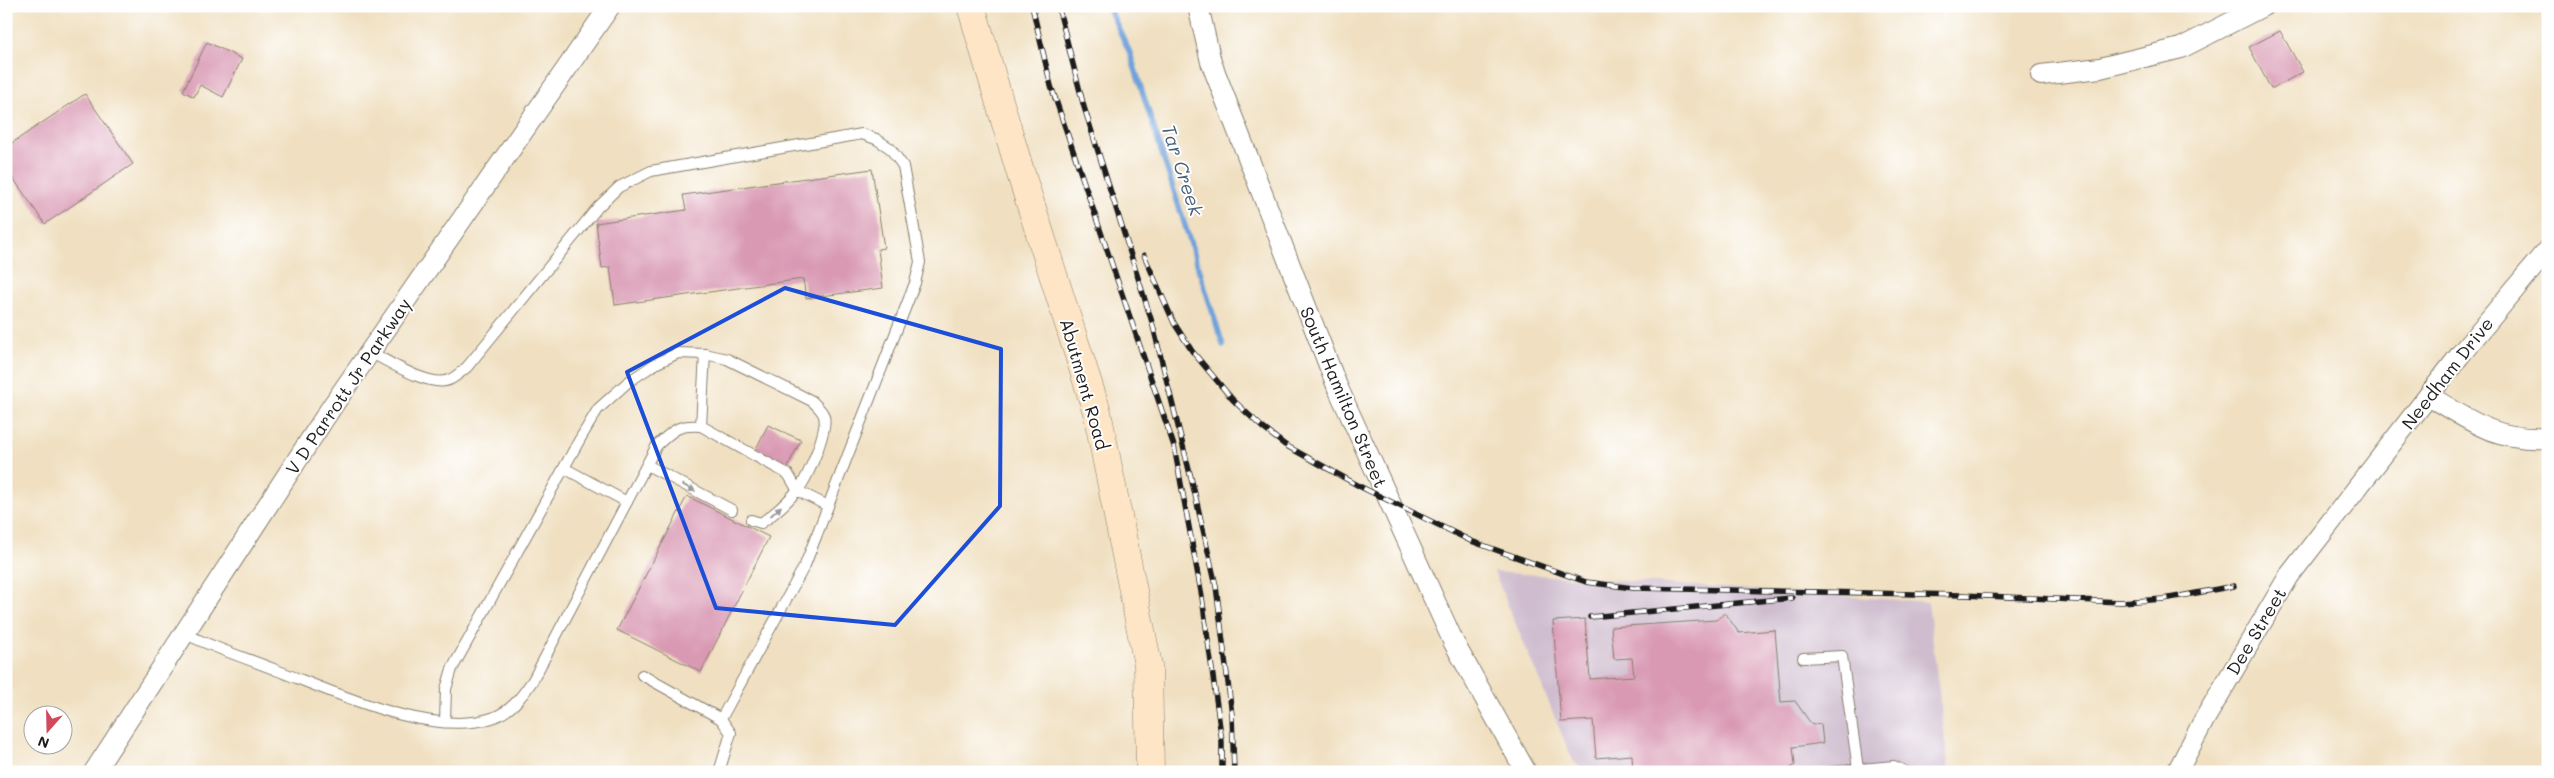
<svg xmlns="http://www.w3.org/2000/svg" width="2554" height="778" viewBox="0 0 2554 778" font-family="Mali,sans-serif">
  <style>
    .industrial { fill: #cfbdcf }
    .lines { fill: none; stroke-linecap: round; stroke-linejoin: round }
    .stream { stroke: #6fa2da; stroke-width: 5.5 }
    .building { fill: #d999b3 }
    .service-casing { stroke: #867e6e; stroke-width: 12 }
    .minor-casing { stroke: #867e6e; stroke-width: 22 }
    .secondary-casing { stroke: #867e6e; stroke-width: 29 }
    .service { stroke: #fff; stroke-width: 10 }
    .minor { stroke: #fff; stroke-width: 20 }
    .secondary { stroke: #fde5c5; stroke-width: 28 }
    .rail-casing { stroke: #1c1c1c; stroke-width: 5.5 }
    .rail { stroke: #fff; stroke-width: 4; stroke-dasharray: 11; stroke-linecap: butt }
    .oneway { fill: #999 }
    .marked { fill: none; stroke: #1d4ed8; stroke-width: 4; stroke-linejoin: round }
    .labels { text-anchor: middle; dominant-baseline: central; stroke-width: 4; stroke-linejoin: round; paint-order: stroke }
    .street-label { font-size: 18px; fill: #1c1c1c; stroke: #fff }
    .water-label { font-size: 19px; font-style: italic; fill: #465f7b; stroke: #fff }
  </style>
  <rect width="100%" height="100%" fill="#fff"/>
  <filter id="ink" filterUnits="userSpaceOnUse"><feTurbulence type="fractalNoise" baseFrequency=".02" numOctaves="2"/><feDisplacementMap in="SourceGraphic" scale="10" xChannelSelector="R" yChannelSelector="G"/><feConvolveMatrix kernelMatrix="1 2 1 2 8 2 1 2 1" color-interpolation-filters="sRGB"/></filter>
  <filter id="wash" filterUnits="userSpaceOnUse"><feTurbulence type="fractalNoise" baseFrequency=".0096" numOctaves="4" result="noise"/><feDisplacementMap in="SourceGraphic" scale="20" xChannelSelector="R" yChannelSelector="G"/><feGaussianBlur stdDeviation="1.12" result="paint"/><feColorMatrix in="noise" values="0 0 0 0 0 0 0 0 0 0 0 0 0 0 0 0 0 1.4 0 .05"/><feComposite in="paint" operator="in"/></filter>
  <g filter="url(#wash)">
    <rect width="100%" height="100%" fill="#f0e0c1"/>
    <polygon class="industrial" points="1494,572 1928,602 1949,772 1586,772 1573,761"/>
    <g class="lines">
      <polyline class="stream" points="1108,6 1130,53 1223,345"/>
    </g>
    <g id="blocks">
      <g class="building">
        <polygon points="2280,31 2303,72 2271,89 2249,47"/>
        <polygon points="207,42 242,59 223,97 200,85 194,97 183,91"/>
        <polygon points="85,94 133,164 45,224 6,168 6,147"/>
        <polygon points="872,169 884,248 878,249 883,288 806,298 803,279 615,305 610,267 602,268 596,223 686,210 683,195"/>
        <polygon points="768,425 801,440 787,468 754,453"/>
        <polygon points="687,496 769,537 701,672 617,630"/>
        <polygon points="1725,613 1739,633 1775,630 1781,702 1795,701 1812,725 1821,724 1823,743 1793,747 1795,765 1785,772 1633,772 1632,755 1596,758 1593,720 1561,722 1553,621 1585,619 1590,679 1634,676 1632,658 1614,659 1611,627 1716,620"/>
      </g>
    </g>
  </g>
  <g filter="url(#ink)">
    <use href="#blocks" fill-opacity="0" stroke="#867e6e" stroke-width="1"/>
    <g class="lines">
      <defs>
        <g id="service">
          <path d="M 370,352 C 388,361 432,390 451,379 C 457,376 462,371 467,367 L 598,207 L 619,187 L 651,171 L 862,134 L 876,139 L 890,148 L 903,166 L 920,262 L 915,283 L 805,565 L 721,719"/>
          <polyline points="705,354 701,426 788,474 798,491 828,506"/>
          <polyline points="647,465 732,510"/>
          <polyline points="564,468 627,502"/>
          <path d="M 184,633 C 213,648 246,658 276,670 C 334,692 431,738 492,718 C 512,711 522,696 533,680 L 657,445 C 674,430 678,424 701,426"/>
          <polyline points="1803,658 1842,656 1858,769"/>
          <polyline points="642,675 721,719 731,733 719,772"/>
          <path d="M 445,721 L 446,689 L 452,669 L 580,439 L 598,409 L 628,382 L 655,364 L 678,353 L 705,354 L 727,359 L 812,401 C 817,406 822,410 824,416 C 828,430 807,481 796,492 C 786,503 773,515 761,523 L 751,520"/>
          <polyline points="1830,772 1894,766 1906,772"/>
        </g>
        <g id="minor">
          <polyline points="1198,6 1211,62 1337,386 1454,643 1526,772"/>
          <polyline points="2041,75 2100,68 2181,48 2263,6"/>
          <path d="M 2429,396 C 2472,422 2496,441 2548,438"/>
          <polyline points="94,772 331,408 610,6"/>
          <polyline points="2177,772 2204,720 2289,576 2460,355 2548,249"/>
        </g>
        <polyline id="secondary" points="971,6 1020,171 1097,412 1148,665 1150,772"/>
      </defs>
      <use href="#service" class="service-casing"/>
      <use href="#minor" class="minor-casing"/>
      <use href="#secondary" class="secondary-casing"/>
      <use href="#service" class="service"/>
      <use href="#minor" class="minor"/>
      <use href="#secondary" class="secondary"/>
      <defs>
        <g id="rail">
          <polyline points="1032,6 1051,86 1174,446 1202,597 1222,742 1222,772"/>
          <polyline points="1058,6 1084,107 1152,322 1194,490 1216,586 1232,715 1234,772"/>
          <polyline points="1144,255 1174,323 1192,351 1233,400 1263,428 1285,445 1361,487 1471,541 1586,582 1633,588 1963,595 2121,602 2164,599 2234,586"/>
          <polyline points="1590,617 1792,598"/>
        </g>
      </defs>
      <use href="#rail" class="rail-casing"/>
      <use href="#rail" class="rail"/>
    </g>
    <defs><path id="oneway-solid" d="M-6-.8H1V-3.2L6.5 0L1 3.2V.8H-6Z" transform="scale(1.25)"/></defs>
    <g class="oneway">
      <use href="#oneway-solid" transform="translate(689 488) rotate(28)"/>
      <use href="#oneway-solid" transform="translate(776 511) rotate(-42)"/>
    </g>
  </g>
  <path class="marked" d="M 785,288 L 1001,349 L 1000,506 L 895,625 L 716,608 L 627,372 Z"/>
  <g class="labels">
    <g class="street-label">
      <text transform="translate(2447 373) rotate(-52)">Needham Drive</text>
      <text transform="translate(1085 384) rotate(74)">Abutment Road</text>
      <text transform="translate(348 386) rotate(-56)">V D Parrott Jr Parkway</text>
      <text transform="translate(1344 397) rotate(67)">South Hamilton Street</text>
      <text transform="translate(2256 631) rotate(-59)">Dee Street</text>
    </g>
    <g class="water-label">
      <text transform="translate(1183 170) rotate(72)">Tar Creek</text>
    </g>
  </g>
  <rect width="2554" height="778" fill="none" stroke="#fff" stroke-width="25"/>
  <g transform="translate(48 730) rotate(200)"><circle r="24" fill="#ffffff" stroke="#a4a4a4"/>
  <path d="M0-4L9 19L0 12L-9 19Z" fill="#d1495b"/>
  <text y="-8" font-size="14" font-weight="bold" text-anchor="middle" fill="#1c1c1c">N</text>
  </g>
</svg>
